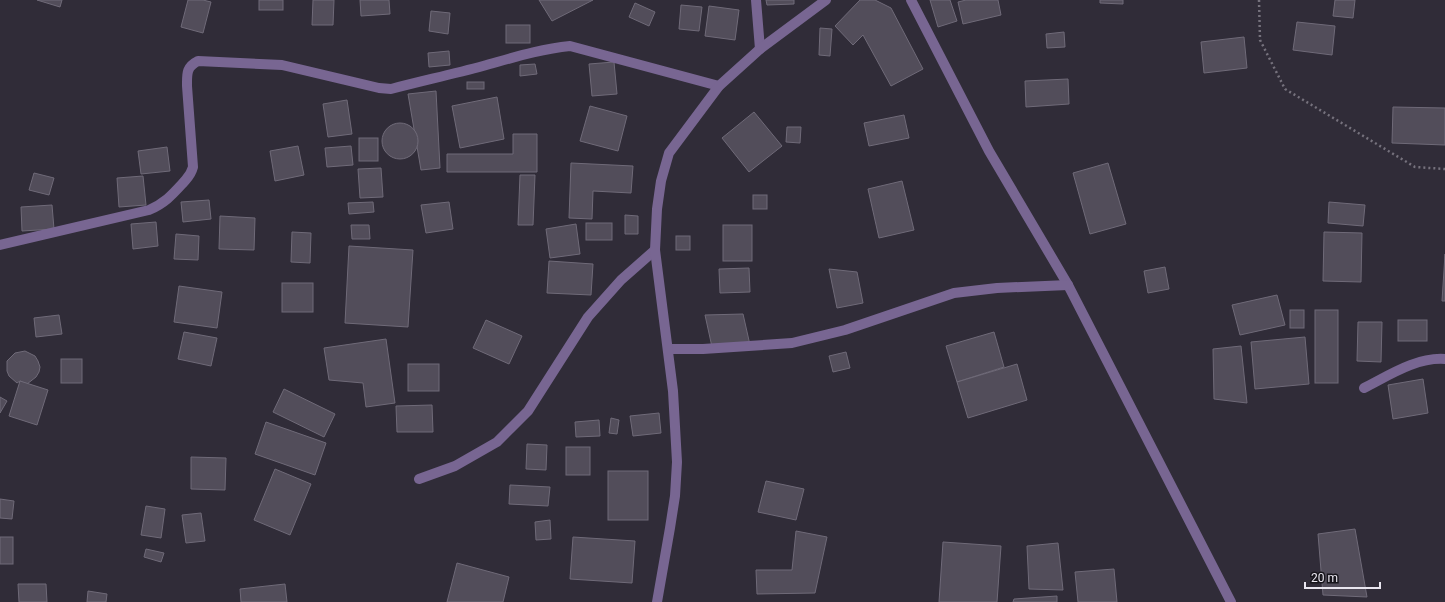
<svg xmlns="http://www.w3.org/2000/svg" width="1445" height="602" viewBox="0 0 1445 602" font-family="Roboto,sans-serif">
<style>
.building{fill:#524d5a;stroke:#6f6a78}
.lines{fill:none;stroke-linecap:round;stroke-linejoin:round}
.path{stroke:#76727d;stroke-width:2.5;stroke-dasharray:2 3;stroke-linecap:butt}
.street{stroke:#786692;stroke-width:10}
</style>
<rect width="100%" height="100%" fill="#302c38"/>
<g class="building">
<path d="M 37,0 L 62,0 L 60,7 Z"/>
<path d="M 188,0 L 203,0 L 211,2 L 203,33 L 181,27 Z"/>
<rect x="259" y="0" width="24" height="10"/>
<path d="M 313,0 L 334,0 L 333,25 L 312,25 Z"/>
<path d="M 360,0 L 389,0 L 390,14 L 361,16 Z"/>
<path d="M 539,0 L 593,0 L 552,21 Z"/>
<path d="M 766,0 L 794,0 L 794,4 L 767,5 Z"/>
<path d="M 860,0 L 875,0 L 891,8 L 923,69 L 891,86 L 863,35 L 853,45 L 835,26 Z"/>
<path d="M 930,0 L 950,0 L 957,21 L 938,27 Z"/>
<path d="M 966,0 L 998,0 L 1001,15 L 963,24 L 958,2 Z"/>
<path d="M 1100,0 L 1123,0 L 1123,4 L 1100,3 Z"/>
<path d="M 1335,0 L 1355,0 L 1353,18 L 1333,16 Z"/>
<path d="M 635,3 L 655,12 L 649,26 L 629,17 Z"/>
<path d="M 681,5 L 702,7 L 699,31 L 679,29 Z"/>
<path d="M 709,6 L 739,10 L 735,40 L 705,36 Z"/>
<path d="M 431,11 L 450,13 L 448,34 L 429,31 Z"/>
<path d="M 1297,22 L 1335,26 L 1332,55 L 1293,50 Z"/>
<rect x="506" y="25" width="24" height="18"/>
<path d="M 820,28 L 832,29 L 830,56 L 819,55 Z"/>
<path d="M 1064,32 L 1065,47 L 1047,48 L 1046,34 Z"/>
<path d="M 1244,37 L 1247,68 L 1204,73 L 1201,42 Z"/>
<path d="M 449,51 L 450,65 L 429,67 L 428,53 Z"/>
<path d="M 614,62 L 617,94 L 592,96 L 589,64 Z"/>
<path d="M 535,64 L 537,74 L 520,76 L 520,65 Z"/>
<path d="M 1068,79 L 1069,104 L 1026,107 L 1025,81 Z"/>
<rect x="467" y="82" width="17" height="7"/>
<path d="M 436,91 L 440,168 L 421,170 L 408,94 Z"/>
<path d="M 497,97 L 504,139 L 460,148 L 452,106 Z"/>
<path d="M 347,100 L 352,134 L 328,137 L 323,104 Z"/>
<path d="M 590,106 L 627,116 L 618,151 L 580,141 Z"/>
<path d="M 1393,107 L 1445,108 L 1445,145 L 1392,143 Z"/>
<path d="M 754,112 L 782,146 L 749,172 L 722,138 Z"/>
<path d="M 904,115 L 909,138 L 869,146 L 864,123 Z"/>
<circle cx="400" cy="141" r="18"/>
<path d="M 787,127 L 801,127 L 800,143 L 786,142 Z"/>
<path d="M 513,134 L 537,134 L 537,172 L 447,172 L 447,154 L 513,154 Z"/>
<rect x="359" y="138" width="19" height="23"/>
<path d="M 298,146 L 304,175 L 275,181 L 270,151 Z"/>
<path d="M 351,146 L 353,165 L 327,167 L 325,148 Z"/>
<path d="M 167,147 L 170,171 L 141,174 L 138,151 Z"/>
<path d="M 571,163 L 633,166 L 631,193 L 593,191 L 592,219 L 569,218 Z"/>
<path d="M 1108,163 L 1126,224 L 1090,234 L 1073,173 Z"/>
<path d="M 381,168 L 383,197 L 360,198 L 358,169 Z"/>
<path d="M 34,173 L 54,178 L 49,195 L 29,190 Z"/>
<path d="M 520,175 L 535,175 L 533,225 L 518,225 Z"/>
<path d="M 143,176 L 146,205 L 119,207 L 117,178 Z"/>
<path d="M 902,181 L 914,230 L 879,238 L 868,189 Z"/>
<rect x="753" y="195" width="14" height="14"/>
<path d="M 209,200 L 211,219 L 183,222 L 181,202 Z"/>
<path d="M 373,202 L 374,212 L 349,214 L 348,203 Z"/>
<path d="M 449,202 L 453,229 L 426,233 L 421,205 Z"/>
<path d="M 1329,202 L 1365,205 L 1363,226 L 1328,223 Z"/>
<path d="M 52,205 L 54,229 L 22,231 L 21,207 Z"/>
<path d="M 625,215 L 638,216 L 638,234 L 625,234 Z"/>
<path d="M 220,216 L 255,218 L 254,250 L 219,249 Z"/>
<path d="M 156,222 L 158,246 L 133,249 L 131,224 Z"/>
<rect x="586" y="223" width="26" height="17"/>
<path d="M 576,224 L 580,254 L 550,258 L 546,229 Z"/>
<path d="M 351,225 L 369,225 L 370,239 L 352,239 Z"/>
<rect x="723" y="225" width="29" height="36"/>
<path d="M 292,232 L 311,233 L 310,263 L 291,262 Z"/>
<path d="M 1324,232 L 1362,233 L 1361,282 L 1323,281 Z"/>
<path d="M 176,234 L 199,236 L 198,260 L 174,259 Z"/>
<rect x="676" y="236" width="14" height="14"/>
<path d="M 349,246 L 413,250 L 408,327 L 345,323 Z"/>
<path d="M 1445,254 L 1445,301 L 1442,301 Z"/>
<path d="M 549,261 L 593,264 L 591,295 L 547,293 Z"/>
<path d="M 1165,267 L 1169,289 L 1148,293 L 1144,271 Z"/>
<path d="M 749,268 L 750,292 L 720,293 L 719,269 Z"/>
<path d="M 829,269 L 857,272 L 863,303 L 837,308 Z"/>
<rect x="282" y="283" width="31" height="29"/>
<path d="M 179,286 L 222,292 L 217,328 L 174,322 Z"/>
<path d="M 1277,295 L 1285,325 L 1240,335 L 1232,305 Z"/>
<rect x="1290" y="310" width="14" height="18"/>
<rect x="1315" y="310" width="23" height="73"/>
<path d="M 743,314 L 750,345 L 712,347 L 705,315 Z"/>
<path d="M 59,315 L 62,334 L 36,337 L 34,318 Z"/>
<path d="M 486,320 L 522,336 L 509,364 L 473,348 Z"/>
<rect x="1398" y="320" width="29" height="21"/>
<path d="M 1358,322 L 1382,322 L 1381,362 L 1357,361 Z"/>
<path d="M 184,332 L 217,338 L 211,366 L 178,359 Z"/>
<path d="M 994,332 L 1004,367 L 957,382 L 946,346 Z"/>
<path d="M 1305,337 L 1309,384 L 1255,389 L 1251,342 Z"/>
<path d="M 386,339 L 395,403 L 366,407 L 363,383 L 329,380 L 324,348 Z"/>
<path d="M 1241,346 L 1247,403 L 1214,399 L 1213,349 Z"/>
<path d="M 25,351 L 35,356 L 38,361 L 40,367 L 39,372 L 36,377 L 27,384 L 20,381 L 17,383 L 9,376 L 7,371 L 7,361 L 15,353 Z"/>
<path d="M 846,352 L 850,368 L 833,372 L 829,356 Z"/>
<rect x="61" y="359" width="21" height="24"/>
<rect x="408" y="364" width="31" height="27"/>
<path d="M 1017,364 L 1027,400 L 968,418 L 957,382 Z"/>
<path d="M 1423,379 L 1428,413 L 1393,419 L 1388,385 Z"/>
<path d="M 20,381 L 48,390 L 37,425 L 9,416 Z"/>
<path d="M 284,389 L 335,414 L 324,437 L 273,412 Z"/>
<path d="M 0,397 L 7,401 L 0,413 Z"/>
<path d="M 432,405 L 433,432 L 397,432 L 396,406 Z"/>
<path d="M 659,413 L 661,433 L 633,436 L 630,416 Z"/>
<path d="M 611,418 L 619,420 L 617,434 L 609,433 Z"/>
<path d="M 599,420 L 600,436 L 576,437 L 575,422 Z"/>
<path d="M 266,422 L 326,443 L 315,475 L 255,454 Z"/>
<path d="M 527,444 L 547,445 L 546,470 L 526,469 Z"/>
<rect x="566" y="447" width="24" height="28"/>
<path d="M 191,457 L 226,458 L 225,490 L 191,489 Z"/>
<path d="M 275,469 L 311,484 L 290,535 L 254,520 Z"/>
<rect x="608" y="471" width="40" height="49"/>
<path d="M 766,481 L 804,489 L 796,520 L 758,512 Z"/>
<path d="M 510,485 L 550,487 L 548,506 L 509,504 Z"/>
<path d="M 0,499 L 14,501 L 12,519 L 0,518 Z"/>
<path d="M 146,506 L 165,509 L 161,538 L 141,535 Z"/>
<path d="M 201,513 L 205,541 L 186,543 L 182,515 Z"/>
<path d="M 550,520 L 551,539 L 536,540 L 535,522 Z"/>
<path d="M 1355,529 L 1367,597 L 1323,595 L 1318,534 Z"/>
<path d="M 796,531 L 827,537 L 815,593 L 757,594 L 756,570 L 792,570 Z"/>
<rect x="0" y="537" width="13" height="27"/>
<path d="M 573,537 L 635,541 L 632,583 L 570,579 Z"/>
<path d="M 943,542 L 1001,546 L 997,602 L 939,602 Z"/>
<path d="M 1058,543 L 1063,590 L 1029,589 L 1027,546 Z"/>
<path d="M 146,549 L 164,553 L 161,562 L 144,557 Z"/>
<path d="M 457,563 L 509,577 L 503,602 L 447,602 Z"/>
<path d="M 1114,569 L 1117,602 L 1078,602 L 1075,572 Z"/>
<path d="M 18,584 L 46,584 L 47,602 L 19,602 Z"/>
<path d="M 285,584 L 287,602 L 241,602 L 240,589 Z"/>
<path d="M 88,591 L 107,594 L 106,602 L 87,602 Z"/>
<path d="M 1057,596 L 1057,602 L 1013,602 L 1014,599 Z"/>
</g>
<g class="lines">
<path class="path" d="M 1259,0 L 1260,40 L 1285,89 L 1415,167 L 1445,169"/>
<g class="street">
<path d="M 756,0 L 760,49"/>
<path d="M 911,0 L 989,151 L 1068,285 L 1231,602"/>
<path d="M 0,245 L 149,210 C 165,203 172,195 183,183 C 188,177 191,175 193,167 L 187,86 C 187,74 186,67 198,61 L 282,65 L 379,88 L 391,89 C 422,81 453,74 483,66 C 512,58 540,49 570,46 L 719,86"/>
<path d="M 668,349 L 703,349 L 792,343 L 845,330 L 954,293 L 997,288 L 1068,285"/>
<path d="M 1364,388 C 1388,376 1416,357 1445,359"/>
<path d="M 419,479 L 455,466 L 497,442 L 528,411 L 588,317 L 621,280 L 655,250"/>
<path d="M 657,602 L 670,528 L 675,496 L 677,462 L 673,391 L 655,250 L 657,209 L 661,181 L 669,153 L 719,86 L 760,49 L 826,0"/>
</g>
</g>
<path d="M1305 582v6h75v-6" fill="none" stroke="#e9e6ef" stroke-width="2"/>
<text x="1311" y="582" font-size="12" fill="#e9e6ef" stroke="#17151b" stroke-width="3" paint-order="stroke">20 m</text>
</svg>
